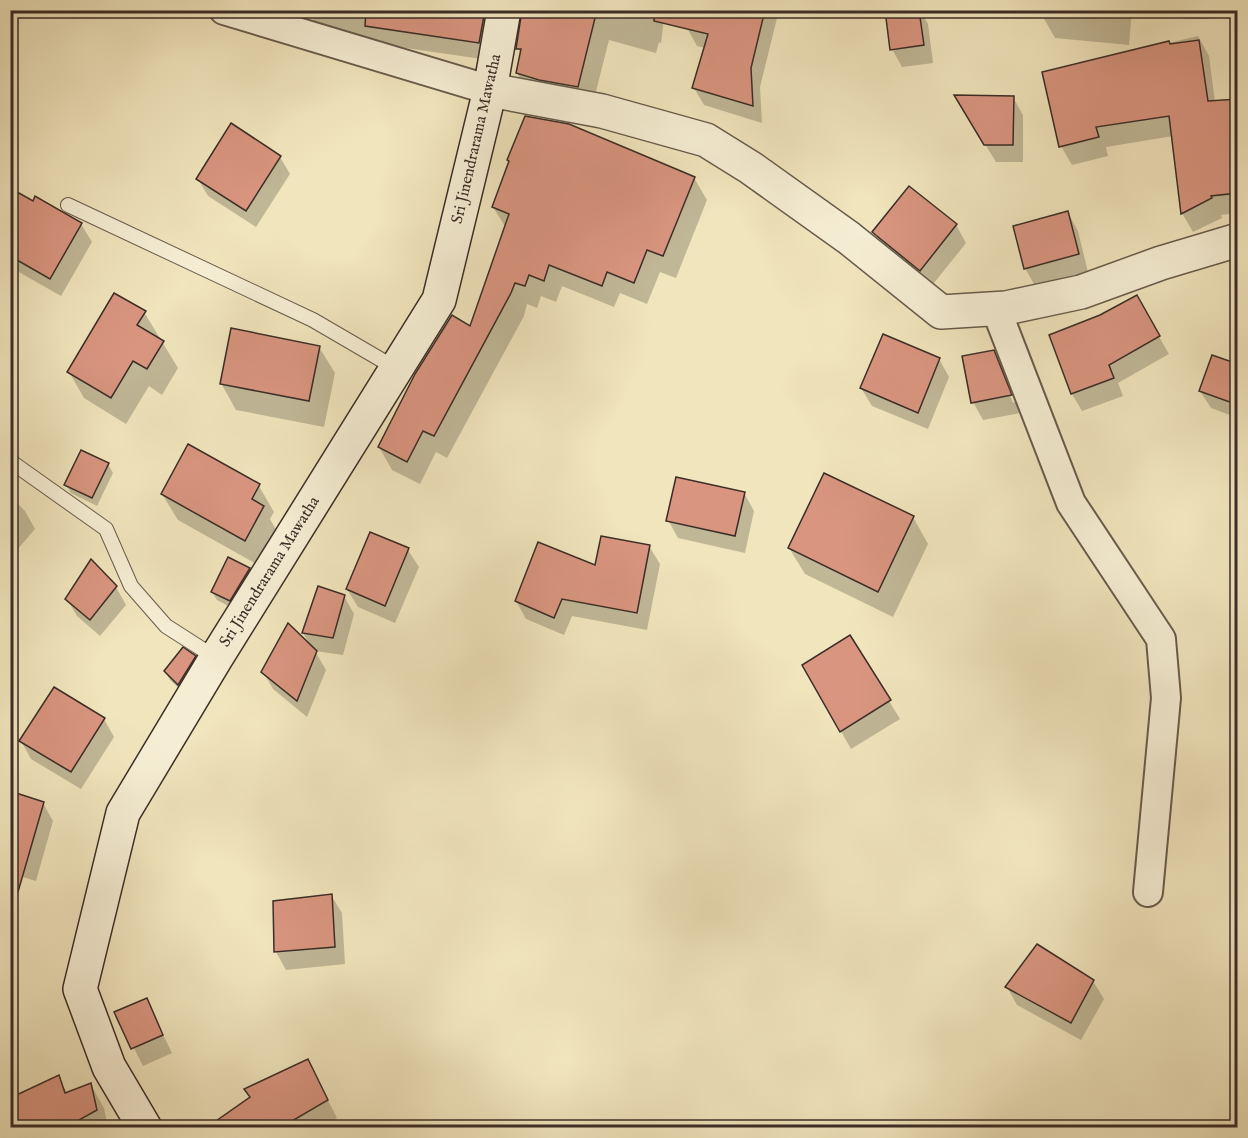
<svg xmlns="http://www.w3.org/2000/svg" width="1248" height="1138" viewBox="0 0 1248 1138" font-family="'IM FELL English',serif">
<style>
.shadow{fill:#0003;fill-rule:evenodd}
.building{fill:#d99580;stroke:#3a2d26;stroke-width:1.5}
.lines{fill:none;stroke-linecap:round;stroke-linejoin:round}
.service-casing{stroke:#685b4c;stroke-width:16}
.minor-casing{stroke:#685b4c;stroke-width:32}
.tertiary-casing{stroke:#685b4c;stroke-width:36}
.secondary-casing{stroke:#3a2d26;stroke-width:36}
.service{stroke:#f6eed4;stroke-width:14}
.minor{stroke:#f6eed4;stroke-width:28}
.tertiary{stroke:#f6eed4;stroke-width:33}
.secondary{stroke:#f6eed4;stroke-width:33}
.labels{text-anchor:middle;dominant-baseline:central;stroke-width:6;stroke-linejoin:round;paint-order:stroke}
.street-label{font-size:16px;fill:#3a2d26;stroke:#f6eed4}
</style>
<rect width="100%" height="100%" fill="#f1e5bd"/>
<filter id="stains"><feTurbulence type="fractalNoise" baseFrequency=".00333" numOctaves="4"/><feColorMatrix values="0 0 0 0 .2 0 0 0 0 .09 0 0 0 0 .02 0 0 0 .5 -.17"/></filter>
<radialGradient id="worn" r=".72"><stop offset=".6" stop-color="#630" stop-opacity="0"/><stop offset="1" stop-color="#630" stop-opacity=".3"/></radialGradient>
<g class="shadow">
<path d="M 313,10 L 482,10 L 492,27 L 489,60 L 322,36 L 312,18 Z"/>
<path d="M 559,10 L 665,10 L 661,43 L 659,42 L 656,53 L 609,40 L 591,111 L 531,97 L 517,73 L 522,55 L 518,48 Z"/>
<path d="M 691,10 L 779,10 L 760,87 L 762,123 L 704,105 L 694,88 L 706,48 L 697,46 L 687,28 Z"/>
<path d="M 888,10 L 920,10 L 928,24 L 933,63 L 902,67 L 892,49 Z"/>
<path d="M 1039,10 L 1132,10 L 1129,45 L 1055,38 Z"/>
<path d="M 1180,10 L 1209,10 L 1209,19 L 1185,19 Z"/>
<path d="M 1198,36 L 1209,56 L 1215,102 L 1238,101 L 1238,213 L 1221,215 L 1222,218 L 1193,232 L 1182,213 L 1173,136 L 1106,147 L 1108,156 L 1072,165 L 1061,146 L 1043,73 Z"/>
<path d="M 1013,97 L 1023,115 L 1023,162 L 996,162 L 966,113 Z"/>
<path d="M 280,157 L 290,174 L 256,227 L 208,196 L 198,179 Z"/>
<path d="M 508,160 L 694,178 L 707,200 L 676,278 L 660,272 L 647,304 L 620,293 L 614,307 L 562,286 L 556,302 L 541,296 L 537,308 L 527,304 L 524,316 L 447,458 L 436,452 L 420,484 L 392,470 L 379,447 L 471,328 L 506,228 L 493,207 L 510,163 Z"/>
<path d="M 10,190 L 33,203 L 81,224 L 92,242 L 61,296 L 10,267 Z"/>
<path d="M 1068,213 L 1078,231 L 1088,272 L 1035,286 L 1025,268 Z"/>
<path d="M 956,225 L 966,243 L 930,288 L 884,250 L 874,232 Z"/>
<path d="M 1136,297 L 1169,354 L 1118,383 L 1123,396 L 1082,411 L 1072,394 L 1051,336 L 1100,317 Z"/>
<path d="M 144,312 L 178,368 L 162,395 L 149,386 L 126,424 L 84,398 L 69,372 Z"/>
<path d="M 319,347 L 335,373 L 324,427 L 236,410 L 221,383 Z"/>
<path d="M 993,351 L 1003,369 L 1020,413 L 983,420 L 973,402 ZM 999,367 L 1003,367 L 1016,401 L 1013,403 Z"/>
<path d="M 939,359 L 949,377 L 928,429 L 872,406 L 861,388 Z"/>
<path d="M 1238,366 L 1238,418 L 1211,408 L 1200,391 Z"/>
<path d="M 188,446 L 259,486 L 274,512 L 270,519 L 278,533 L 260,566 L 178,520 L 162,494 Z"/>
<path d="M 108,464 L 113,473 L 97,506 L 71,493 L 66,485 Z"/>
<path d="M 744,493 L 754,511 L 745,553 L 678,538 L 668,520 Z"/>
<path d="M 10,496 L 25,511 L 35,529 L 10,558 Z"/>
<path d="M 913,517 L 928,544 L 893,617 L 805,574 L 789,548 Z"/>
<path d="M 370,534 L 408,550 L 419,567 L 395,623 L 358,607 L 347,589 Z"/>
<path d="M 649,546 L 660,564 L 647,630 L 572,616 L 564,635 L 526,619 L 516,601 Z"/>
<path d="M 249,569 L 254,578 L 234,609 L 217,600 L 212,592 Z"/>
<path d="M 116,587 L 126,605 L 100,636 L 77,616 L 67,599 Z"/>
<path d="M 344,596 L 354,614 L 343,655 L 315,651 L 326,670 L 307,717 L 273,689 L 263,672 L 311,647 L 303,633 Z"/>
<path d="M 850,637 L 900,719 L 851,749 L 804,666 Z"/>
<path d="M 194,657 L 199,665 L 183,692 L 170,680 L 165,671 Z"/>
<path d="M 55,689 L 104,719 L 114,737 L 81,789 L 31,759 L 21,741 Z"/>
<path d="M 43,803 L 53,821 L 36,881 L 10,873 Z"/>
<path d="M 331,895 L 342,913 L 345,964 L 286,970 L 276,952 L 275,902 Z"/>
<path d="M 1093,981 L 1104,999 L 1081,1040 L 1017,1005 L 1007,987 Z"/>
<path d="M 146,1000 L 172,1053 L 143,1066 L 116,1013 Z"/>
<path d="M 308,1061 L 337,1118 L 320,1128 L 208,1128 Z"/>
<path d="M 58,1077 L 68,1094 L 91,1085 L 104,1108 L 108,1128 L 10,1128 Z"/>
</g>
<g class="building">
<path d="M 366,10 L 485,10 L 479,43 L 365,26 Z"/>
<path d="M 522,10 L 597,10 L 578,87 L 539,80 L 516,73 L 521,49 L 516,49 Z"/>
<path d="M 655,10 L 765,10 L 751,68 L 753,106 L 692,88 L 708,34 L 654,21 Z"/>
<path d="M 885,10 L 919,10 L 924,45 L 890,50 Z"/>
<path d="M 1199,40 L 1208,101 L 1238,99 L 1238,193 L 1211,196 L 1212,198 L 1181,214 L 1169,116 L 1096,127 L 1099,137 L 1059,147 L 1042,72 L 1169,41 L 1170,44 Z"/>
<path d="M 954,95 L 1014,96 L 1013,145 L 984,145 Z"/>
<path d="M 525,116 L 569,124 L 695,177 L 663,256 L 647,250 L 634,283 L 607,272 L 602,286 L 549,265 L 544,281 L 529,275 L 525,286 L 515,283 L 511,293 L 434,436 L 423,431 L 407,462 L 378,447 L 415,374 L 452,315 L 470,326 L 509,214 L 492,207 L 509,161 L 507,160 Z"/>
<path d="M 231,123 L 281,156 L 246,211 L 196,179 Z"/>
<path d="M 909,186 L 957,224 L 920,271 L 872,232 Z"/>
<path d="M 10,188 L 33,201 L 35,196 L 82,223 L 50,279 L 10,256 Z"/>
<path d="M 1068,211 L 1079,254 L 1024,269 L 1013,226 Z"/>
<path d="M 114,293 L 146,311 L 137,325 L 164,341 L 147,369 L 133,361 L 111,398 L 67,372 Z"/>
<path d="M 1137,295 L 1160,336 L 1109,365 L 1114,378 L 1071,394 L 1049,335 L 1100,315 Z"/>
<path d="M 231,328 L 320,346 L 309,401 L 220,384 Z"/>
<path d="M 883,334 L 940,358 L 918,413 L 860,388 Z"/>
<path d="M 994,350 L 1012,395 L 971,403 L 962,356 Z"/>
<path d="M 1212,355 L 1238,364 L 1238,405 L 1199,391 Z"/>
<path d="M 188,444 L 260,484 L 252,499 L 264,506 L 245,541 L 161,494 Z"/>
<path d="M 81,450 L 109,463 L 92,498 L 64,485 Z"/>
<path d="M 824,473 L 914,516 L 878,592 L 788,548 Z"/>
<path d="M 676,477 L 745,492 L 735,536 L 666,521 Z"/>
<path d="M 370,532 L 409,548 L 385,606 L 346,589 Z"/>
<path d="M 601,536 L 650,545 L 637,613 L 562,599 L 554,618 L 515,601 L 538,542 L 595,565 Z"/>
<path d="M 228,557 L 250,568 L 230,601 L 211,592 Z"/>
<path d="M 91,559 L 117,586 L 90,620 L 65,599 Z"/>
<path d="M 318,586 L 345,595 L 333,638 L 302,633 Z"/>
<path d="M 288,623 L 317,651 L 297,701 L 261,672 Z"/>
<path d="M 850,635 L 891,700 L 840,732 L 802,665 Z"/>
<path d="M 183,647 L 196,656 L 178,685 L 164,671 Z"/>
<path d="M 54,687 L 105,718 L 71,772 L 19,741 Z"/>
<path d="M 10,791 L 44,802 L 18,892 L 10,891 Z"/>
<path d="M 332,894 L 335,947 L 274,952 L 273,901 Z"/>
<path d="M 1037,944 L 1094,980 L 1071,1023 L 1005,987 Z"/>
<path d="M 147,998 L 163,1035 L 131,1049 L 114,1012 Z"/>
<path d="M 308,1059 L 328,1100 L 280,1128 L 206,1128 L 250,1097 L 244,1089 Z"/>
<path d="M 59,1075 L 65,1093 L 91,1083 L 97,1110 L 77,1121 L 79,1128 L 10,1128 L 10,1098 Z"/>
</g>
<g class="lines">
<g class="service-casing">
<g id="service">
<path d="M 68,205 L 313,320 L 397,369"/>
<path d="M 10,461 L 106,529 L 131,586 L 166,626 L 216,658"/>
</g>
</g>
<g class="minor-casing">
<g id="minor">
<path d="M 224,10 L 490,90"/>
<path d="M 996,309 L 1071,503 L 1161,639 L 1166,698 L 1148,892"/>
</g>
</g>
<g class="tertiary-casing">
<path id="tertiary" d="M 490,90 L 602,111 L 706,140 L 751,168 L 849,238 L 941,312 L 1006,308 L 1081,292 L 1161,263 L 1238,240"/>
</g>
<g class="secondary-casing">
<path id="secondary" d="M 145,1128 L 109,1067 L 80,989 L 123,813 L 216,658 L 439,300 L 490,90 L 504,10"/>
</g>
<use href="#service" class="service"/>
<use href="#minor" class="minor"/>
<use href="#tertiary" class="tertiary"/>
<use href="#secondary" class="secondary"/>
</g>
<g class="labels">
<g class="street-label">
<text transform="translate(477 139) rotate(-77)">Sri Jinendrarama Mawatha</text>
<text transform="translate(270 572) rotate(-58)">Sri Jinendrarama Mawatha</text>
</g>
</g>
<rect width="1248" height="1138" fill="none" stroke="#f1e5bd" stroke-width="36"/>
<rect x="12" y="12" width="1224" height="1114" fill="none" stroke="#3a2d26" stroke-width="3"/>
<rect x="18" y="18" width="1212" height="1102" fill="none" stroke="#3a2d26" stroke-width="1.5"/>
<rect width="100%" height="100%" filter="url(#stains)"/>
<rect width="100%" height="100%" fill="url(#worn)"/>
</svg>
